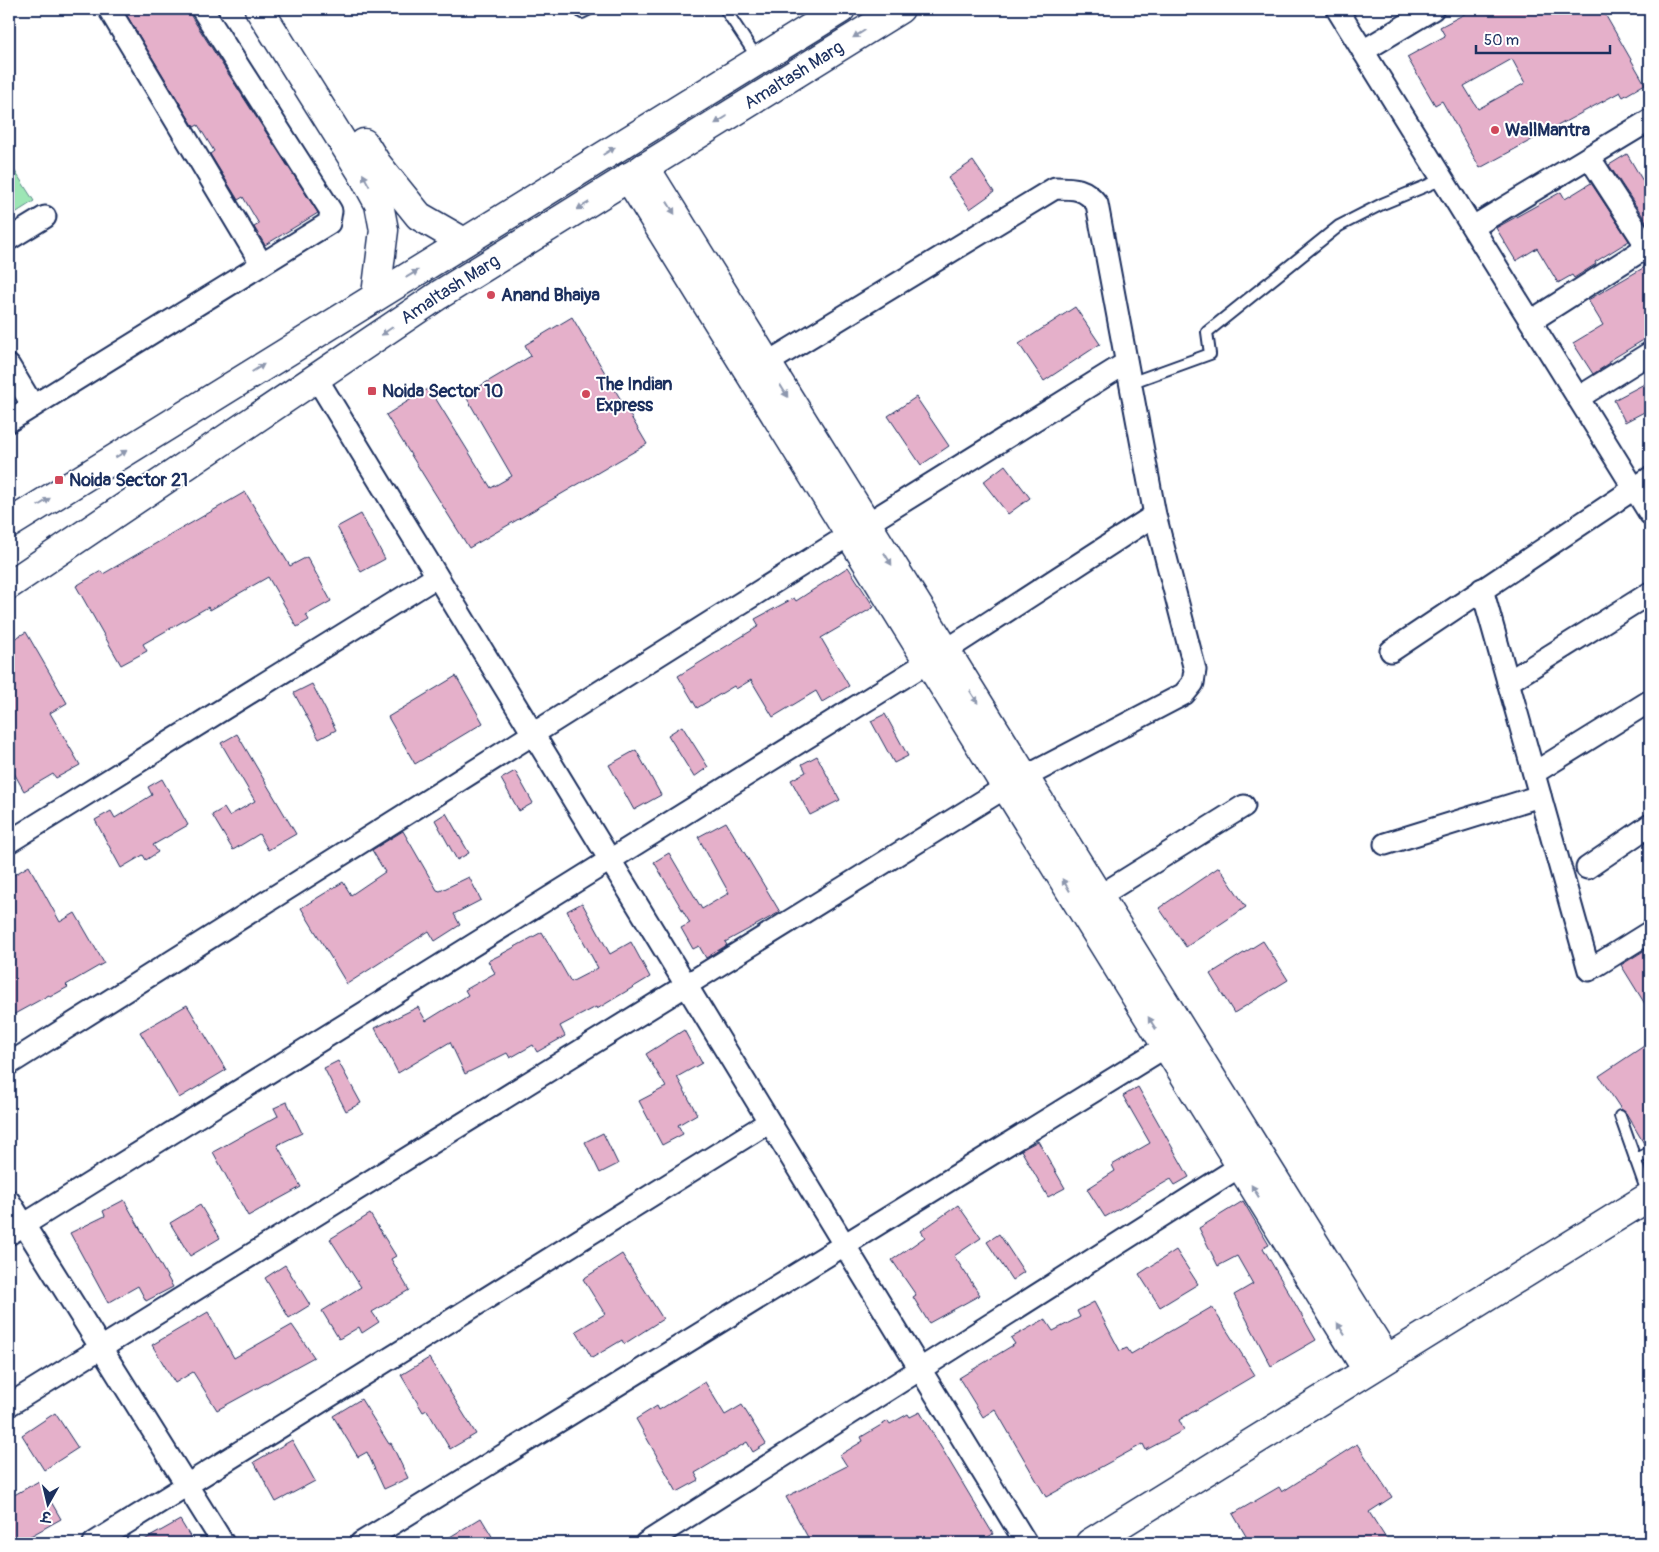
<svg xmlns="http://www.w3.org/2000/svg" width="1659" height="1552" viewBox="0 0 1659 1552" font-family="Pangolin,'Playpen Sans Deva',sans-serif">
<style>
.green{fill:#9de6b5;stroke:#5c8a8a}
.building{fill:#e5b0ca;stroke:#1b2f5e;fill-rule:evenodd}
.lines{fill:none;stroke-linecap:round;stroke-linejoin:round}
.lane-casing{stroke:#1b2f5e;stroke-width:14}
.street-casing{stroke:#1b2f5e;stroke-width:25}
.secondary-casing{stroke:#1b2f5e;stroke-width:31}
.lane{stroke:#fff;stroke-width:10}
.street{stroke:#fff;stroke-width:21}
.secondary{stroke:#fff;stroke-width:28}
.oneway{fill:#8d97ae}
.poi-dot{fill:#d1495b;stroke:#fff;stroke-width:2}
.labels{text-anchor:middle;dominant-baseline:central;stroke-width:4;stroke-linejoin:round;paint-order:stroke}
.street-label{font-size:18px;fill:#1b2f5e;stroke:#fff}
.poi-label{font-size:18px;font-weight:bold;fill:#1b2f5e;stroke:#fff;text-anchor:start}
</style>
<rect width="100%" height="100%" fill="#fff"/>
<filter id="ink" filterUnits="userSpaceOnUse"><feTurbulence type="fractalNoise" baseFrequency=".02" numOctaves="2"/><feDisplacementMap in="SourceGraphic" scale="10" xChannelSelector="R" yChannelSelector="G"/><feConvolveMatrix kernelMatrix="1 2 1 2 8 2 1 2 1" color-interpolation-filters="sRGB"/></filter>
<g filter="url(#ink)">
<path class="green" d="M 9,162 L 34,201 L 9,217 Z"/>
<g class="building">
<path d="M 123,9 L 190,9 L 191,16 L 318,213 L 265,245 L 254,227 L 259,224 L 243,197 L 238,200 L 210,154 L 214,151 L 198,125 L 194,127 Z"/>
<path d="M 1474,9 L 1602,9 L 1645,84 L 1623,97 L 1620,92 L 1480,168 L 1442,101 L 1435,105 L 1407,57 L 1445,36 L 1440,27 ZM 1512,59 L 1525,83 L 1478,109 L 1464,86 Z"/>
<path d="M 1627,154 L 1650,193 L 1650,223 L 1648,224 L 1609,165 Z"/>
<path d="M 973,161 L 994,192 L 970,209 L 948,178 Z"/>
<path d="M 1591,183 L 1629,241 L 1595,262 L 1596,264 L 1574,278 L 1572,275 L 1558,283 L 1537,248 L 1516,261 L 1496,228 L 1561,192 L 1565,199 Z"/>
<path d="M 1650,264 L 1650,336 L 1609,361 L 1610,363 L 1593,374 L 1573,343 L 1603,325 L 1588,300 Z"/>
<path d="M 1075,307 L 1100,344 L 1044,381 L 1019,344 Z"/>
<path d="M 572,317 L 647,444 L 469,548 L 386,415 L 429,388 L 491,488 L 512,476 L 465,395 L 531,356 L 525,345 Z"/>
<path d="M 1650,381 L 1650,409 L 1625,422 L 1614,400 Z"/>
<path d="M 916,397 L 949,446 L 921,465 L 888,416 Z"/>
<path d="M 1005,465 L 1030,498 L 1008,514 L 983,482 Z"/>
<path d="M 245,492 L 290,566 L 307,557 L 331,601 L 306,615 L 309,620 L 297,627 L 268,577 L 210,610 L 208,607 L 143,644 L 147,651 L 121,665 L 76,586 L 101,571 L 103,574 Z"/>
<path d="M 361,514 L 385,559 L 361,572 L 337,527 Z"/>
<path d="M 848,567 L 874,607 L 821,638 L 849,686 L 822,702 L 816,691 L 773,717 L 751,680 L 736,689 L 734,686 L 697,708 L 678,676 L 759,626 L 755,619 L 794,598 L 796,601 Z"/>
<path d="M 26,632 L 67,703 L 50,713 L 80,765 L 56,778 L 53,774 L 24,791 L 9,764 L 9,642 Z"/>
<path d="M 456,676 L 483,723 L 415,764 L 388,717 Z"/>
<path d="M 312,684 L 336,730 L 319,739 L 294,693 Z"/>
<path d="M 885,714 L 908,756 L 894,763 L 871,721 Z"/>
<path d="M 682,726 L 708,767 L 694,777 L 668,735 Z"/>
<path d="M 237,734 L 296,834 L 268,850 L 259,834 L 233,850 L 212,815 L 224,808 L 229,816 L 255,801 L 221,743 Z"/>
<path d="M 636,750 L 661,795 L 634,810 L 609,765 Z"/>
<path d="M 817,756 L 840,800 L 810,815 L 791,780 L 806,772 L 802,764 Z"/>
<path d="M 515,771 L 533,803 L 519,811 L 501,779 Z"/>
<path d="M 162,779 L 188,825 L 153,845 L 158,852 L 146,860 L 143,855 L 121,868 L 95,820 L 111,811 L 115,818 L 152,795 L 148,787 Z"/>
<path d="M 446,813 L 469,853 L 457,860 L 435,820 Z"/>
<path d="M 726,822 L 780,912 L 725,942 L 727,945 L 706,958 L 699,946 L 693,949 L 681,928 L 690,923 L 654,862 L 669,853 L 702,909 L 729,893 L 698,837 Z"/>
<path d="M 403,831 L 437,890 L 440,891 L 469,877 L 481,900 L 454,914 L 460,925 L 435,941 L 429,931 L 347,984 L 301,908 L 343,882 L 351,895 L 385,872 L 372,850 Z"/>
<path d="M 29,866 L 60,922 L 75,913 L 104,963 L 66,985 L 68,987 L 50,997 L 49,995 L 9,1017 L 9,878 Z"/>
<path d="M 1219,867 L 1246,907 L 1186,947 L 1159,908 Z"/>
<path d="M 582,903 L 610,954 L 631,942 L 650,977 L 597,1009 L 596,1007 L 560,1026 L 565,1036 L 537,1052 L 533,1045 L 510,1058 L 507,1053 L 465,1074 L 450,1042 L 398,1073 L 375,1028 L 418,1007 L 426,1021 L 468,995 L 465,990 L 495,973 L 488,961 L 500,955 L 542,932 L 571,982 L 598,968 L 567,911 Z"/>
<path d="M 1263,941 L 1288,980 L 1234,1013 L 1210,974 Z"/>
<path d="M 1650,947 L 1650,1012 L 1621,965 Z"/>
<path d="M 187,1005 L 226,1070 L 179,1098 L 140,1032 Z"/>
<path d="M 684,1030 L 702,1063 L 677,1077 L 697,1114 L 678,1125 L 683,1134 L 662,1145 L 639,1101 L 666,1087 L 646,1054 Z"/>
<path d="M 1650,1042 L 1650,1145 L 1646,1147 L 1626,1113 L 1621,1109 L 1599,1076 Z"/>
<path d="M 338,1061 L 361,1103 L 346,1111 L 324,1068 Z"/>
<path d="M 1138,1087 L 1189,1177 L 1175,1185 L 1171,1179 L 1105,1217 L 1087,1189 L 1115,1171 L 1112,1165 L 1150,1143 L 1123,1096 Z"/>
<path d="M 287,1102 L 302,1133 L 277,1145 L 301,1187 L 248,1216 L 213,1152 L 278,1116 L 274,1108 Z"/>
<path d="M 603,1133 L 618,1164 L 600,1173 L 585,1142 Z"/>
<path d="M 1038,1141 L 1065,1188 L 1048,1197 L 1021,1150 Z"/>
<path d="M 124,1200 L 173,1287 L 146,1301 L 138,1286 L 108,1303 L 70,1233 L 105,1216 L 103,1211 Z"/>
<path d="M 1243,1201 L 1269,1245 L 1263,1248 L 1316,1340 L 1271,1366 L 1234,1295 L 1253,1284 L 1237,1256 L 1218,1266 L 1199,1228 Z"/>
<path d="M 200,1205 L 220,1238 L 190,1256 L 170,1223 Z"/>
<path d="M 958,1205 L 981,1238 L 954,1256 L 980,1295 L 929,1323 L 913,1297 L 916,1295 L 892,1260 L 925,1237 L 921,1231 Z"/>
<path d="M 370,1214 L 396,1256 L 391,1259 L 409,1290 L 372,1312 L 379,1322 L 362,1333 L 359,1327 L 339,1339 L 322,1311 L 361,1287 L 330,1239 Z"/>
<path d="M 999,1234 L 1024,1272 L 1012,1280 L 987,1242 Z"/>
<path d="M 1176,1250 L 1198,1284 L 1160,1307 L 1139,1274 Z"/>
<path d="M 622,1254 L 663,1319 L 624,1344 L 622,1340 L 592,1358 L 576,1331 L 605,1314 L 583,1279 Z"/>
<path d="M 285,1265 L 310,1305 L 289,1318 L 265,1278 Z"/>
<path d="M 1094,1302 L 1120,1351 L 1127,1348 L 1131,1354 L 1212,1307 L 1255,1375 L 1179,1420 L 1184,1430 L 1146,1450 L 1143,1444 L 1046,1497 L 995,1409 L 983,1417 L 959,1378 L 1015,1344 L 1011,1338 L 1045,1319 L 1053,1331 L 1080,1317 L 1077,1311 Z"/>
<path d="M 208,1312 L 234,1358 L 292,1325 L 314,1357 L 217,1410 L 193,1372 L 175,1383 L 152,1345 Z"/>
<path d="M 429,1358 L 476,1434 L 450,1449 L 427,1410 L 423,1412 L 401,1375 Z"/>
<path d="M 705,1382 L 725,1415 L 742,1405 L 766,1444 L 753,1452 L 747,1442 L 695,1473 L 699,1480 L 677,1492 L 636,1419 L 657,1406 L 659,1410 Z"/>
<path d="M 361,1399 L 389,1444 L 391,1443 L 408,1478 L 384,1489 L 367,1452 L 358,1457 L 333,1416 Z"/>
<path d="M 920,1412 L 993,1534 L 978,1543 L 811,1543 L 786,1497 L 847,1466 L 840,1455 L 863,1441 L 861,1437 L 888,1421 L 890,1424 L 908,1414 L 910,1417 Z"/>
<path d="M 55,1413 L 78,1448 L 44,1470 L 22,1435 Z"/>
<path d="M 292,1440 L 315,1481 L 276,1502 L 254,1462 Z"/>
<path d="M 1357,1444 L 1392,1497 L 1369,1512 L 1389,1543 L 1250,1543 L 1233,1514 L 1279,1487 L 1282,1492 Z"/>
<path d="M 39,1481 L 61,1519 L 18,1543 L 9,1543 L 9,1498 Z"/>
<path d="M 481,1518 L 496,1543 L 440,1543 Z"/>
<path d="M 180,1520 L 194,1543 L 139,1543 Z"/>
</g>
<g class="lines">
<g class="lane-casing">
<g id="lane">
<path d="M 725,9 L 758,59"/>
<path d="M 582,13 L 590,9"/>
<path d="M 1130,383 L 1210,354 L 1207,332 L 1339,226 L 1382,204 L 1443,179"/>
<path d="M 1620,1116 L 1648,1195"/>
<path d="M 1635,1160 L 1650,1152"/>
</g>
</g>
<g class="street-casing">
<g id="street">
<path d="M 109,9 L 261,263"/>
<path d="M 1337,9 L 1650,514"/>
<path d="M 1363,51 L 1433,9"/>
<path d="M 1589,157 L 1650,251"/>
<path d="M 1473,227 L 1650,120"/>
<path d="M 9,239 L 45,217"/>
<path d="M 1531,321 L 1650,245"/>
<path d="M 9,366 L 33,406"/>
<path d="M 317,379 L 1026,1543"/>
<path d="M 1578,398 L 1650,353"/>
<path d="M 9,421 L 329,223 L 331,211 L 202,9"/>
<path d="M 1482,589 L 1589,970 L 1650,932"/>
<path d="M 1391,651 L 1650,478"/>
<path d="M 1508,682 L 1650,593"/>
<path d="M 1534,773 L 1650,701"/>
<path d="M 9,842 L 436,577"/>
<path d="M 1385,844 L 1540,796"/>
<path d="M 1587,868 L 1650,825"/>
<path d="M 1085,905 L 1244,806"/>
<path d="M 9,1064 L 849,535 L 1126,363"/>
<path d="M 9,1201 L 223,1543"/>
<path d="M 9,1234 L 928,662 L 1155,515"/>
<path d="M 9,1405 L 1006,787 L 1184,694 L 1193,683 L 1195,670 L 1155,515 L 1097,204 C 1085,188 1075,188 1055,188 L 754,371"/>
<path d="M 94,1543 L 769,1122"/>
<path d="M 361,1543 L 1178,1039"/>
<path d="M 646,1543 L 1253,1158"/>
</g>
</g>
<g class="secondary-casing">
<g id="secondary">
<path d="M 259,9 L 362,173 L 379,204 L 384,230 L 376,295"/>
<path d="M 364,143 L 377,164 L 419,216 L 464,242"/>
<path d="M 645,167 L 1386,1358"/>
<path d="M 628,177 L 1367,1370"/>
<path d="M 9,524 L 841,9"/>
<path id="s1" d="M 9,585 L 439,295 L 900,9"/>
<path d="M 1090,1543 L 1650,1196"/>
</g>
</g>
<use href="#lane" class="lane"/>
<use href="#street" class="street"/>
<use href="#secondary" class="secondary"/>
</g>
<defs><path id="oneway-solid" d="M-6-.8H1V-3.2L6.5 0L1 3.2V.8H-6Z" transform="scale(1.25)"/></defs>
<g class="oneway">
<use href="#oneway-solid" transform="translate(859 34) rotate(148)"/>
<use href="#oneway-solid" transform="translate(721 120) rotate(148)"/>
<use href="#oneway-solid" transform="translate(609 151) rotate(-32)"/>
<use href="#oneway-solid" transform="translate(366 180) rotate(-118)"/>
<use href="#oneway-solid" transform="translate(583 206) rotate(148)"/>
<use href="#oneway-solid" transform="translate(671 208) rotate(58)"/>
<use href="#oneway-solid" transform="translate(412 274) rotate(-31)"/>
<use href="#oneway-solid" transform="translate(387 331) rotate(145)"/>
<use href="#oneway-solid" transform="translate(258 368) rotate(-32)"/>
<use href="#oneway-solid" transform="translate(784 391) rotate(58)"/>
<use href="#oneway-solid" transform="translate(121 454) rotate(-32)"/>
<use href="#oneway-solid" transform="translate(44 502) rotate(-32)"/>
<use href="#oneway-solid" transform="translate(888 559) rotate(58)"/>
<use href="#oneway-solid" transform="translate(974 697) rotate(58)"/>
<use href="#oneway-solid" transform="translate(1066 885) rotate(-122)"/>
<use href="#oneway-solid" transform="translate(1152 1023) rotate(-122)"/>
<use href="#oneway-solid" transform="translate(1255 1191) rotate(-122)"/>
<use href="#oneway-solid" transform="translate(1341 1329) rotate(-122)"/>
</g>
</g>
<g class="poi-dot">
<circle cx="1495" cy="130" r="5"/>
<circle cx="491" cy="295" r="5"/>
<rect x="367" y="386" width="10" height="10" rx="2.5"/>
<circle cx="586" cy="394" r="5"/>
<rect x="54" y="475" width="10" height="10" rx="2.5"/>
</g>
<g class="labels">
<g class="street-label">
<text stroke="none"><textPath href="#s1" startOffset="936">Amaltash Marg</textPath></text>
<text stroke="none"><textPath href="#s1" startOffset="531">Amaltash Marg</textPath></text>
</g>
<g class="poi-label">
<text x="1505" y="130">WallMantra</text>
<text x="501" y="295">Anand Bhaiya</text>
<text x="596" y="384">The Indian<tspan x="596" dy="21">Express</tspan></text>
<text x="382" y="391">Noida Sector 10</text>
<text x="69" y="480">Noida Sector 21</text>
</g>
</g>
<rect width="1659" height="1552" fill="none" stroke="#fff" stroke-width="30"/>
<rect x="15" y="15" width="1629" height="1522" fill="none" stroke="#1b2f5e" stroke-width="2" filter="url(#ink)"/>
<g transform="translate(48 1504) rotate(188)" stroke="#ffffff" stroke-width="4" paint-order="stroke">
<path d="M0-4L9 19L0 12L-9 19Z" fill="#1b2f5e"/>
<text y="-8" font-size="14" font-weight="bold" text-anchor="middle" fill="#1b2f5e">उ</text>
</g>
<path d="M1476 45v8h134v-8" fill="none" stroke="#1b2f5e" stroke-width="2.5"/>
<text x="1484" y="45" font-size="15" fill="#1b2f5e" stroke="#ffffff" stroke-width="4" paint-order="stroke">50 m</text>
</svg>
